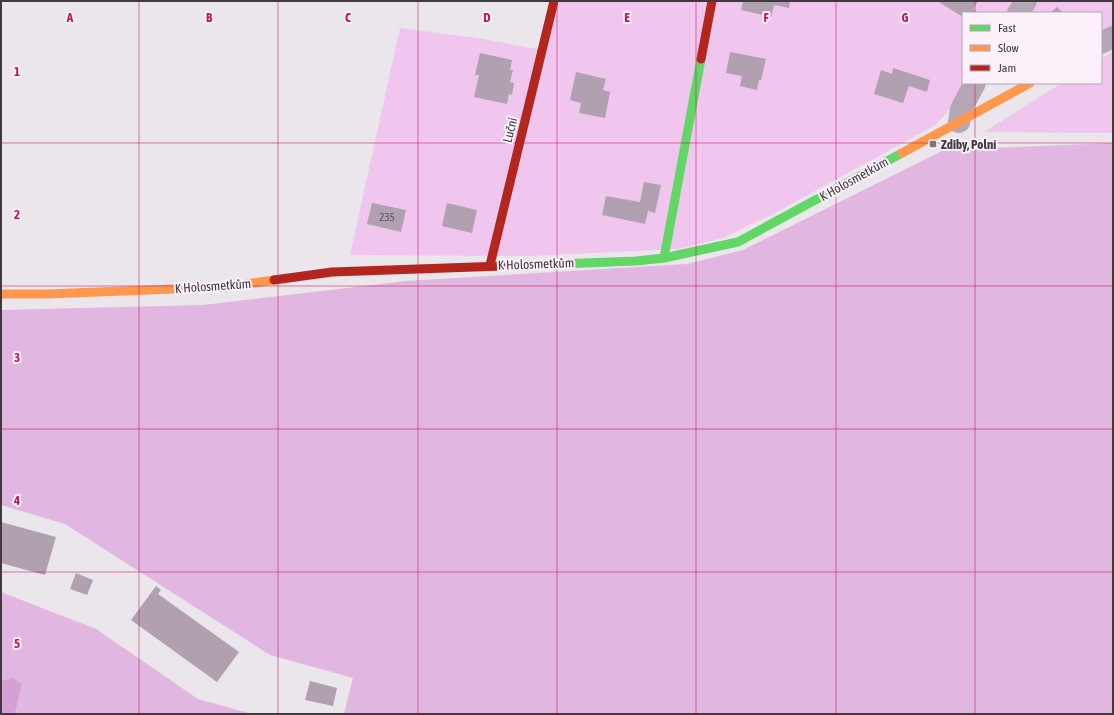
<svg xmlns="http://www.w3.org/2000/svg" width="1114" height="715" viewBox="0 0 1114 715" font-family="'Asap Condensed',sans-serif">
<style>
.green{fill:#f0c6ef}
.forest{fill:#e1b6e0}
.water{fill:#d5a1d5}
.building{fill:#b0a0b0}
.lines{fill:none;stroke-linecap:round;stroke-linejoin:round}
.street{stroke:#b4a6b4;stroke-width:22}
.fast{stroke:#63d668;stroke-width:9}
.slow{stroke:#ff974d;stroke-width:9}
.jam{stroke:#b3261e;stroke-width:9}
.grid{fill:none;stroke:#c2185b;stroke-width:1;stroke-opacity:0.55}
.poi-dot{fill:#7b767b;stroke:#fcf0fb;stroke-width:1.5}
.labels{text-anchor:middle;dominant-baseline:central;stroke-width:4;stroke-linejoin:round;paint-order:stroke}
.number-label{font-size:11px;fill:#5a545a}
.street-label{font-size:13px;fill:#3e3a3e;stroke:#fcf0fb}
.poi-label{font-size:13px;font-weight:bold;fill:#3e3a3e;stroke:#fcf0fb;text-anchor:start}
.grid-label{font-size:13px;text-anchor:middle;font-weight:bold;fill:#c2185b;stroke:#fcf0fb;stroke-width:4;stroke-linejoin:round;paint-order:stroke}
</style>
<rect width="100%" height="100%" fill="#ebe6eb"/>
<g class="green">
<path d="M 552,1 L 1016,1 L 1009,13 L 963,13 L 963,83 L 965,83 L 946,114 L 934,126 L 775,213 L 723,238 L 679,249 L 532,256 L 350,255 L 400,28 L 478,38 L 542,50 Z"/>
<path d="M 1038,1 L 1113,1 L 1113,25 L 1101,32 L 1101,13 L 1031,13 Z"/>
<path d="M 1113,51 L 1113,133 L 984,132 L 1062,83 L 1101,83 L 1101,59 Z"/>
</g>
<g class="forest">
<path d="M 1113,143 L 1113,714 L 344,714 L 353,678 L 270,655 L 65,524 L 1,505 L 1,310 L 203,305 L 406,281 L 687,264 L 743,250 L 944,150 Z"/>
<path d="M 1,592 L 96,629 L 198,699 L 252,714 L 15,714 L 22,684 L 7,679 L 1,681 Z"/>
</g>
<path class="water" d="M 13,678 L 22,684 L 15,714 L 1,714 L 1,681 L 7,679 Z"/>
<g class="building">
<path d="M 743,1 L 790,1 L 789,8 L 774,5 L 771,17 L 741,10 Z"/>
<path d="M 937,1 L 978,1 L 973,9 L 979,13 L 963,13 L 963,17 Z"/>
<path d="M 1057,7 L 1063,13 L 1050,13 Z"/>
<path d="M 730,52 L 766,59 L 761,80 L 759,80 L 757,90 L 740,86 L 742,76 L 726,73 Z"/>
<path d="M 480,53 L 512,60 L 510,70 L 513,70 L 510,82 L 514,83 L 512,95 L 509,94 L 507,104 L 474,97 L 479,75 L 475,75 Z"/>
<path d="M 893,68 L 930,80 L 927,92 L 909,86 L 903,103 L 874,94 L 881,70 L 892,74 Z"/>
<path d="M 576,72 L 606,79 L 603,90 L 610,92 L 605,118 L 579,113 L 581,103 L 570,100 Z"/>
<path d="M 644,182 L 661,185 L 655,213 L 648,211 L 645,224 L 602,215 L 606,196 L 640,202 Z"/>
<path d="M 372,203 L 406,210 L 401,232 L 367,224 Z"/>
<path d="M 447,203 L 477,210 L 472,233 L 442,226 Z"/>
<path d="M 1,522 L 56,537 L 45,575 L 1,563 Z"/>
<path d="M 76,573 L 93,580 L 87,595 L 70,589 Z"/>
<path d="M 156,586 L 161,590 L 158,594 L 239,652 L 217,682 L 131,620 Z"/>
<path d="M 310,681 L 337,688 L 333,706 L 305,700 Z"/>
</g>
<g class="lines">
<g class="street">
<path d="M 1018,13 L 1026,1"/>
<path d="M 1101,43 L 1113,37"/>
<path d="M 959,122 L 961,109 L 975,83"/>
</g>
<g class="fast">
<path d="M 664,258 L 701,59"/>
<path d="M 533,265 L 636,261 L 664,258 L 738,242 L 902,153"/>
</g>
<g class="slow">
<path d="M 902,153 L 1030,83"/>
<path d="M 1,294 L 47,294 L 225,287 L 274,280"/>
</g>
<g class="jam">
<path d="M 701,59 L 712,1"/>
<path d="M 490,265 L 554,1"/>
<path d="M 274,280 L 332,272 L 533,265"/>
</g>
</g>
<path class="grid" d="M 139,1 L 139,714M 278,1 L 278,714M 418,1 L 418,714M 557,1 L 557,714M 696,1 L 696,714M 836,1 L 836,714M 975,1 L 975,13M 975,83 L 975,714M 1,143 L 1113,143M 1,286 L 1113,286M 1,429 L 1113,429M 1,572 L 1113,572"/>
<rect class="poi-dot" x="929" y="140" width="8" height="8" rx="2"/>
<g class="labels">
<g class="number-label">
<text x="387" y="217">235</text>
</g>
<g class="street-label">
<text transform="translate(510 130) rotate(-76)">Luční</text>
<text transform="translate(854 179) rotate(-29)">K Holosmetkům</text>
<text transform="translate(536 264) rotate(-2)">K Holosmetkům</text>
<text transform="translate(213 286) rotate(-4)">K Holosmetkům</text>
</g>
<g class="poi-label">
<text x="941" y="144">Zdiby, Polní</text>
</g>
</g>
<g class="grid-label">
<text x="70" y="22">A</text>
<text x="209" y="22">B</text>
<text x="348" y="22">C</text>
<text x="487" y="22">D</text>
<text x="627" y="22">E</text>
<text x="766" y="22">F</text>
<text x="905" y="22">G</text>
<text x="17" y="76">1</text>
<text x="17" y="219">2</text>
<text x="17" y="362">3</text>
<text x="17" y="505">4</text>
<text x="17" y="648">5</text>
</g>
<rect width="1114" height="715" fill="none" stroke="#3e3a3e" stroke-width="4"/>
<rect x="962" y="12" width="140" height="72" fill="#fcf0fb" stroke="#b0a7af"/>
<rect x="970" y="25" width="20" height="6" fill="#63d668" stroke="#b0a7af"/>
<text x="998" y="32" font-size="12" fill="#3e3a3e">Fast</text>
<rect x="970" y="45" width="20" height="6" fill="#ff974d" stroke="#b0a7af"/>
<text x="998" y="52" font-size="12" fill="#3e3a3e">Slow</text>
<rect x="970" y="65" width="20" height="6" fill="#b3261e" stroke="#b0a7af"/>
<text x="998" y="72" font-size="12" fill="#3e3a3e">Jam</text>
</svg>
